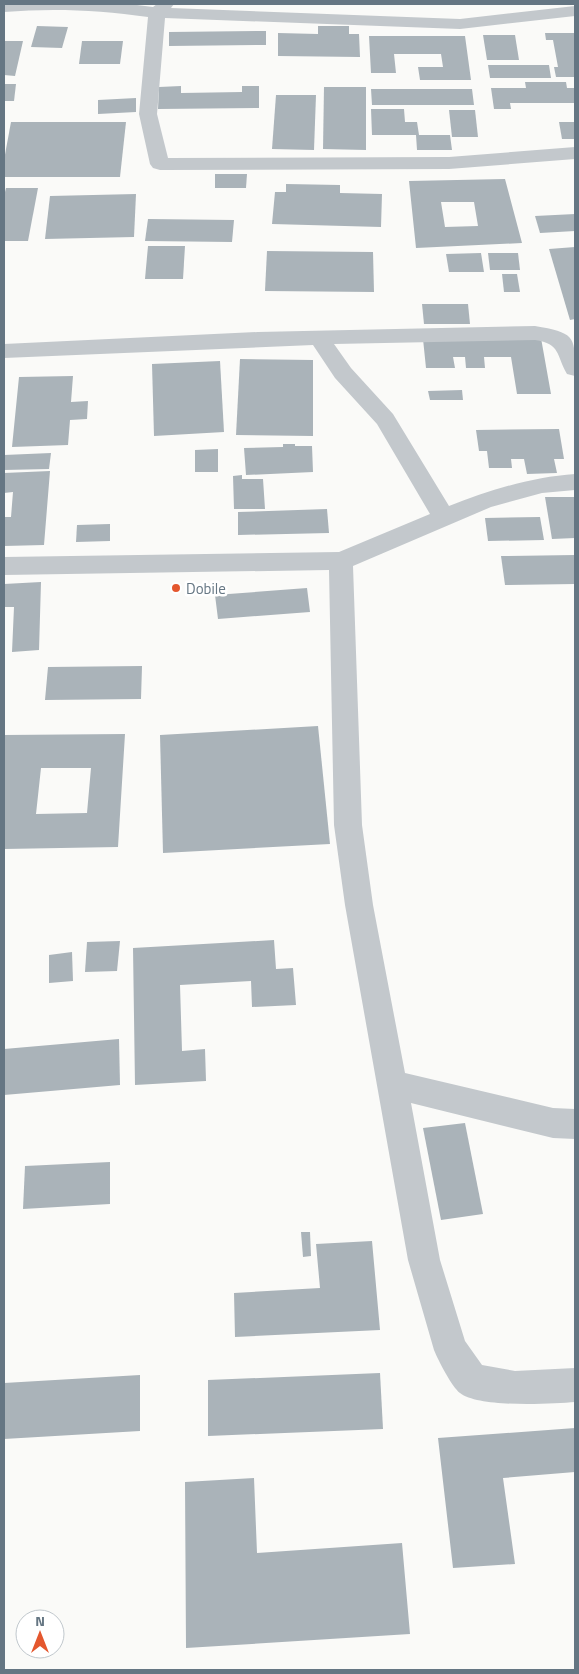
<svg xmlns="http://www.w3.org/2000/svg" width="579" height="1674" viewBox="0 0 579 1674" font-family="'Titillium Web',sans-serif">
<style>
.building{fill:#aab3b9;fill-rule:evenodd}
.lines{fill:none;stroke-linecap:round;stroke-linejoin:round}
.street{fill:#c3c8cc;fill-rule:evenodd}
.poi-dot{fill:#e4572e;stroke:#fff;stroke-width:2}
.labels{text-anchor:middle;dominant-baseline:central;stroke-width:5;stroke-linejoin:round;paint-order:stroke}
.poi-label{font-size:15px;fill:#657683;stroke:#fff;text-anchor:start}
</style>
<rect width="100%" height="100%" fill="#fafaf8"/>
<g class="building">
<path d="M 37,26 L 68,27 L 62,48 L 31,47 Z"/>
<path d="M 318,26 L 349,26 L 349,34 L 359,34 L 360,57 L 278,56 L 278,33 L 318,34 Z"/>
<path d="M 266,31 L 266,45 L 169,46 L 169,32 Z"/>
<path d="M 545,33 L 575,33 L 575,77 L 556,77 L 554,67 L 558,67 L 553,40 L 546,40 Z"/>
<path d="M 483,35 L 515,35 L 519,60 L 487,60 Z"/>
<path d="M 369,36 L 465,36 L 471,80 L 420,80 L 418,67 L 443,67 L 441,54 L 394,54 L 396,73 L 371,73 Z"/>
<path d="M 4,41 L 23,41 L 15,76 L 4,75 Z"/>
<path d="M 82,41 L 123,41 L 120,64 L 79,64 Z"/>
<path d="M 488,65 L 549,65 L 551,78 L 490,78 Z"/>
<path d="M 525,82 L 566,82 L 567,88 L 575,88 L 575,103 L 510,103 L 511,109 L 494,109 L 491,88 L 526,88 Z"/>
<path d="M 4,84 L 16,84 L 14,101 L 4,101 Z"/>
<path d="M 181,86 L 181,93 L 242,92 L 242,86 L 259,86 L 259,108 L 158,109 L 159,87 Z"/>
<path d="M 324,87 L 366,87 L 366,150 L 323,149 Z"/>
<path d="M 371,89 L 472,89 L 474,105 L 372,105 Z"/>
<path d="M 276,95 L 316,95 L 314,150 L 272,149 Z"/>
<path d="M 136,98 L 136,112 L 98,114 L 98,100 Z"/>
<path d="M 371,109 L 404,109 L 405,122 L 417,122 L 419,135 L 450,135 L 452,150 L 417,150 L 416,135 L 372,135 Z"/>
<path d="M 449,110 L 475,110 L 478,137 L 452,137 Z"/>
<path d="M 11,122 L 126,122 L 120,177 L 4,177 L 4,160 Z"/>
<path d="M 559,122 L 575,122 L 575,139 L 562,139 Z"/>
<path d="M 215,174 L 247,174 L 246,188 L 215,188 Z"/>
<path d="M 505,179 L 522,243 L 416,248 L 409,181 ZM 441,202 L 474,202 L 478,226 L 445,227 Z"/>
<path d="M 286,184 L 340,185 L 340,193 L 382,194 L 381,227 L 272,224 L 275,192 L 286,192 Z"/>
<path d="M 6,188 L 38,188 L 28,241 L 4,241 L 4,196 Z"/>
<path d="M 136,194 L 134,237 L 45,239 L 50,196 Z"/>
<path d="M 575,214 L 575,231 L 540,233 L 535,216 Z"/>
<path d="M 148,219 L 234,220 L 232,242 L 145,241 Z"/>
<path d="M 148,246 L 185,246 L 183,279 L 145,279 Z"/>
<path d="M 575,247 L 575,319 L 570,320 L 549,249 Z"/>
<path d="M 267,251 L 373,252 L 374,292 L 265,291 Z"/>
<path d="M 481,253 L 484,272 L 449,272 L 446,254 Z"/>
<path d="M 488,253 L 518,253 L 520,270 L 490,270 Z"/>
<path d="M 502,274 L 517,274 L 520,292 L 504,292 Z"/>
<path d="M 422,304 L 468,304 L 470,324 L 424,324 Z"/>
<path d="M 541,338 L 551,394 L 517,394 L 511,357 L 484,357 L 485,368 L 466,368 L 465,357 L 453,357 L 455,368 L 426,368 L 423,339 Z"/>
<path d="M 240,359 L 313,360 L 313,436 L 236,435 Z"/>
<path d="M 220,361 L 224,432 L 154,436 L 152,364 Z"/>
<path d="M 73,376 L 71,402 L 88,401 L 87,419 L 70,420 L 68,445 L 12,447 L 19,377 Z"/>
<path d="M 462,390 L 463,400 L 430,400 L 428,391 Z"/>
<path d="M 559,429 L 564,459 L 554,459 L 557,473 L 527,474 L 524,459 L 511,459 L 512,468 L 489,468 L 487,451 L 479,451 L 476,430 Z"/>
<path d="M 283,444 L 295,444 L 295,446 L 312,446 L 313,472 L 246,475 L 244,448 L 283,447 Z"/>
<path d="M 218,449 L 218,472 L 195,472 L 195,450 Z"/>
<path d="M 51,453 L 49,469 L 4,470 L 4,455 Z"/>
<path d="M 50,471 L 44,545 L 4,546 L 4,517 L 11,517 L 13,492 L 4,493 L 4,473 Z"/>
<path d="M 242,475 L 242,479 L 263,479 L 265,509 L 234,509 L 233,476 Z"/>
<path d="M 545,497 L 575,497 L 575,538 L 552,539 Z"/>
<path d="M 327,509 L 329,533 L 238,535 L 238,512 Z"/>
<path d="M 540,517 L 544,540 L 488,541 L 485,518 Z"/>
<path d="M 110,524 L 110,541 L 76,542 L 77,525 Z"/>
<path d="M 575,555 L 575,584 L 505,585 L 501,556 Z"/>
<path d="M 41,582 L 39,650 L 12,652 L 14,607 L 4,607 L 4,584 Z"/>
<path d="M 307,588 L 310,612 L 218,619 L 215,595 Z"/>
<path d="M 142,666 L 141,699 L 45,700 L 48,667 Z"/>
<path d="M 318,726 L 330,844 L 163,853 L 160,735 Z"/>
<path d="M 125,734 L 118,847 L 4,849 L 4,735 ZM 41,768 L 91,768 L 87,813 L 36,814 Z"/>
<path d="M 274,940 L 276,969 L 293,968 L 296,1005 L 252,1007 L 251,981 L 180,985 L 182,1051 L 205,1049 L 206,1081 L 135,1085 L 133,948 Z"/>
<path d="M 120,941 L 117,971 L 85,972 L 87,942 Z"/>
<path d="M 72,952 L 73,981 L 49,983 L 49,955 Z"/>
<path d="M 119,1039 L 120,1085 L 4,1095 L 4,1049 Z"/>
<path d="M 465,1123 L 483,1214 L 441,1220 L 423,1128 Z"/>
<path d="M 110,1162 L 110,1204 L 23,1209 L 25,1166 Z"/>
<path d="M 301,1232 L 310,1232 L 311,1256 L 303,1257 Z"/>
<path d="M 372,1241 L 380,1330 L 235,1337 L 234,1293 L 320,1288 L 316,1244 Z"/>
<path d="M 380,1373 L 383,1429 L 208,1436 L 208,1380 Z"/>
<path d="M 140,1375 L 140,1431 L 4,1439 L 4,1383 Z"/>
<path d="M 575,1428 L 575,1472 L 503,1478 L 515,1564 L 453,1568 L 438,1438 Z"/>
<path d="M 254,1478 L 257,1553 L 402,1543 L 410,1634 L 186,1648 L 185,1482 Z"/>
</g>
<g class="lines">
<g class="street">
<path d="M 4,4 L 129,4 L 153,7 L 157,4 L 174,4 L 171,8 L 460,19 L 575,6 L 575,16 L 460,29 L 165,18 L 157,114 L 168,158 L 449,157 L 575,147 L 575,159 L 449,169 L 160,170 L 153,168 L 150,164 L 139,114 L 148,17 C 99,10 53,8 4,12 Z"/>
<path d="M 535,326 C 577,333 575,337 575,376 L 567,374 C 556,355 561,344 535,340 L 334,344 L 351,368 L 393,414 L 449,506 C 489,490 532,477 575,474 L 575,490 L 542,493 L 491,507 L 353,566 L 362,825 L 373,905 L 405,1073 L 553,1108 L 575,1109 L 575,1139 L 553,1138 L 411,1103 L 440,1260 L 465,1341 L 482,1365 L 515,1371 L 575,1368 L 575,1402 C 551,1404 479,1408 460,1393 C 452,1387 438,1360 434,1350 L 408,1260 L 345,905 L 334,825 L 329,570 L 4,575 L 4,557 L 339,552 L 430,514 L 377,424 L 335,378 L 313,345 L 4,358 L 4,344 L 258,332 Z"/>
</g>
</g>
<circle class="poi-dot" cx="176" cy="588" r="5"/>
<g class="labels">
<g class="poi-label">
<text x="186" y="588">Dobile</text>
</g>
</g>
<rect width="579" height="1674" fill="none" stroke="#657683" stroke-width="10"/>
<g transform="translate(40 1634)"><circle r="24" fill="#ffffff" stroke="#c1c8cd"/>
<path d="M0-4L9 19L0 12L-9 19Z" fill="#e4572e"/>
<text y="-8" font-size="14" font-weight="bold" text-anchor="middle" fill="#657683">N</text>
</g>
</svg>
